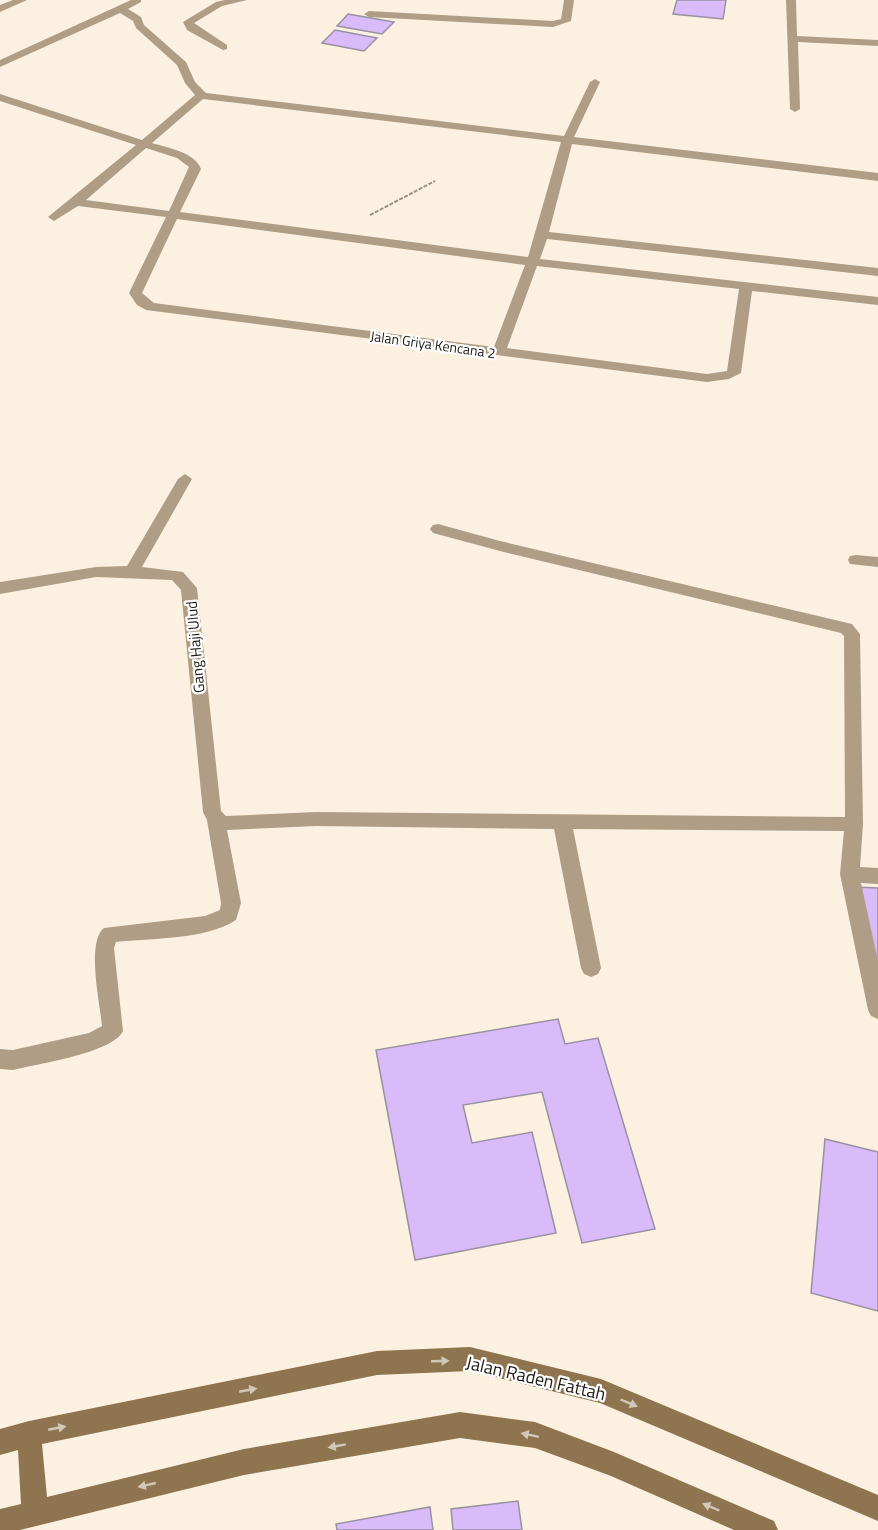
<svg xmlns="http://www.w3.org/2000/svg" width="878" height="1530" viewBox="0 0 878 1530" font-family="'Titillium Web',sans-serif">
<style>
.building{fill:#d8bbf8;stroke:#9991a1;stroke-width:1.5}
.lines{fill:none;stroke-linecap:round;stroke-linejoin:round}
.path{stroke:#9a9287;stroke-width:2;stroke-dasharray:4 1.5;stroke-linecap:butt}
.street{fill:#af9e85;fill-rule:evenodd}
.secondary{fill:#8e7550;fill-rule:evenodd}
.oneway{fill:#d2c8b9}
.labels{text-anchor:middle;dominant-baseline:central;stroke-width:4.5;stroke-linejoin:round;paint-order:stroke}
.far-street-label{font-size:14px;fill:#1e1a14;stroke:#fff}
.street-label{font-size:15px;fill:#1e1a14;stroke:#fff}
.near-street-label{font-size:18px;fill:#1e1a14;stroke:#fff}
</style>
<rect width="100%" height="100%" fill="#fcf1e1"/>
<g class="building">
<path d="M 677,0 L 726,0 L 723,19 L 673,14 Z"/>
<path d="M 348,14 L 394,22 L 382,34 L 337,26 Z"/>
<path d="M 335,30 L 377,38 L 364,51 L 322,43 Z"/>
<path d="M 855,887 L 878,888 L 878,983 Z"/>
<path d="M 558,1019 L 565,1044 L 598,1038 L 655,1229 L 582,1243 L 542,1092 L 463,1105 L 472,1143 L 532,1132 L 556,1233 L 415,1260 L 376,1050 Z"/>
<path d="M 825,1139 L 878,1152 L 878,1311 L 811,1293 Z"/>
<path d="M 518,1501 L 522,1530 L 453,1530 L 451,1509 Z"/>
<path d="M 430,1507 L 433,1530 L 337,1530 L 336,1524 Z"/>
</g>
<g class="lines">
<path class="path" d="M 370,215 L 435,181"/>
<g class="street">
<path d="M 13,0 L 27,0 L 0,12 L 0,5 Z"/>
<path d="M 131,0 L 141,0 L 141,2 L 128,9 L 141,17 L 144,25 L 186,62 L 195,82 L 206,93 L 564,136 L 590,82 L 595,79 L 600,82 L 574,137 L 878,173 L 878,181 L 572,144 L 549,232 L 878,268 L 878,276 L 547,239 L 540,259 L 878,297 L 878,305 L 752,291 L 741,373 L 729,379 L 707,382 L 146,310 L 137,305 L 129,293 L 166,217 L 78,206 L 54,221 L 48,217 L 136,145 L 0,101 L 0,94 L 142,140 L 195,95 L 185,83 L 177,65 L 136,28 L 133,21 L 120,13 L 0,67 L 0,60 ZM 203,99 L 561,142 L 528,257 L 180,212 L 201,169 C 195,152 168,148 152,143 ZM 146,148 L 177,158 L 189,167 L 169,211 L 86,200 ZM 177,219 L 525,265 L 494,347 L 154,303 L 142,293 ZM 537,266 L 739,289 L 727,371 L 707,374 L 507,348 Z"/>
<path d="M 225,0 L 247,0 L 222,6 L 194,23 L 227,45 L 227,49 L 223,50 L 187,30 L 183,22 L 216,2 Z"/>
<path d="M 564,0 L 574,0 L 571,21 L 553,27 L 369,17 L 364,14 L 369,11 L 553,21 L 561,19 Z"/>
<path d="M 786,0 L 796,0 L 797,36 L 878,40 L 878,46 L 798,42 L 800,109 L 795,112 L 790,109 Z"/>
<path d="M 185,474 L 192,479 L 142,567 L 183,572 L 197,588 L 221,811 L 226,816 L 316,812 L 845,817 L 844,636 L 841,633 L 500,551 L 433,533 L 430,529 L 433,525 L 438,524 L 500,541 L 852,624 L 860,634 L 863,824 L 860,867 L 878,868 L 878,884 L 861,883 L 878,961 L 878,1019 L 871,1016 L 868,1010 L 840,874 L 844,831 L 573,829 L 601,968 L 598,974 L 591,977 L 584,974 L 581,968 L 554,829 L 316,826 L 227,830 L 241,903 L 236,920 C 206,940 151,938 116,942 L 114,948 L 123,1031 C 113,1053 37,1064 13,1070 L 0,1069 L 0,1049 L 13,1050 L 89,1033 L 102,1026 C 100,1004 86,942 104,928 L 205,916 L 220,910 L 221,903 L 207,820 L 203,812 L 181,590 L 172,580 L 96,577 L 0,594 L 0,582 L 96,567 L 127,566 L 178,479 Z"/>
<path d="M 856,555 L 878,557 L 878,567 L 850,564 L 848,560 L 850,556 Z"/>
</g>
<path class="secondary" d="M 470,1347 L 601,1379 L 878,1495 L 878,1521 L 600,1403 L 470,1371 L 377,1375 L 42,1444 L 47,1497 L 244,1449 L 460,1412 L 535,1422 L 614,1452 L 774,1521 L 778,1530 L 734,1530 L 611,1476 L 535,1448 L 460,1438 L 244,1475 L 20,1530 L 0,1530 L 0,1509 L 21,1504 L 18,1450 L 0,1455 L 0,1429 L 29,1421 L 377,1351 Z"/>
</g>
<defs><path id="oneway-solid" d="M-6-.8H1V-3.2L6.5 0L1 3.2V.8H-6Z" transform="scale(1.5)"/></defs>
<g class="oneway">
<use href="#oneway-solid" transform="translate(440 1361) rotate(-2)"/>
<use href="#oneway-solid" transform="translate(248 1390) rotate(-11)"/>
<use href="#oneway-solid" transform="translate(629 1403) rotate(23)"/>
<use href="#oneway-solid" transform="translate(57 1428) rotate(-11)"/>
<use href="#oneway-solid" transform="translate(530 1435) rotate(-168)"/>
<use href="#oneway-solid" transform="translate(337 1446) rotate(170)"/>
<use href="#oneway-solid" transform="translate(147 1485) rotate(167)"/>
<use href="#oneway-solid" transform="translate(711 1507) rotate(-157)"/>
</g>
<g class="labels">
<g class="far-street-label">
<text transform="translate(433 344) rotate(8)">Jalan Griya Kencana 2</text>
</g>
<g class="street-label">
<text transform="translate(195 647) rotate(-95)">Gang Haji Ulud</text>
</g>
<g class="near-street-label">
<text transform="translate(536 1378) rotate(13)">Jalan Raden Fattah</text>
</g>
</g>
</svg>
